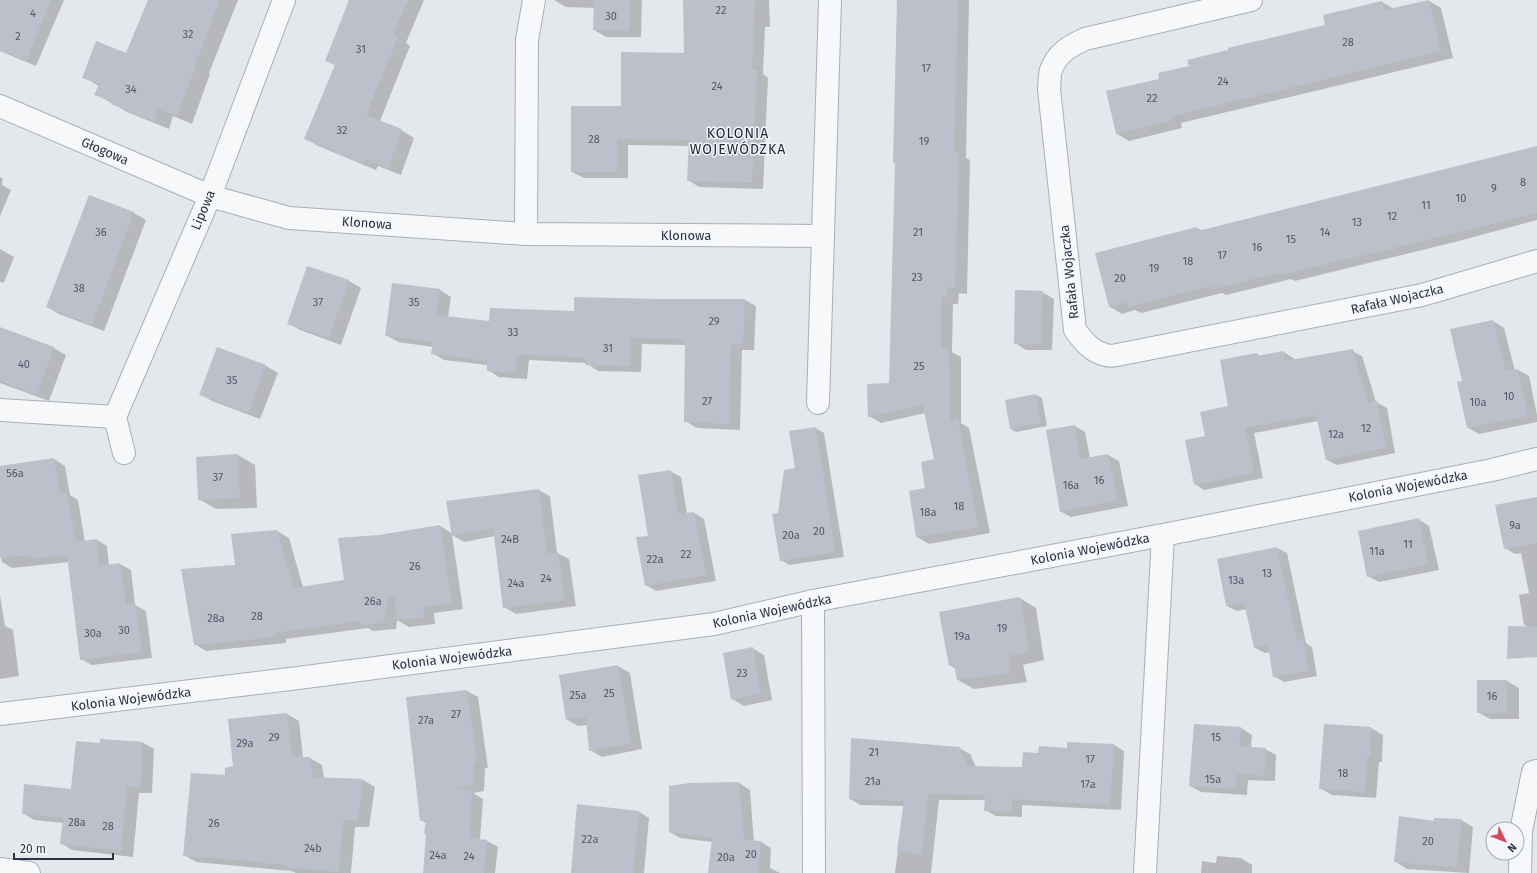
<svg xmlns="http://www.w3.org/2000/svg" width="1537" height="873" viewBox="0 0 1537 873" font-family="'Fira Sans',sans-serif">
<style>
.shadow{fill:#0003}
.building{fill:#bbc0ca}
.lines{fill:none;stroke-linecap:round;stroke-linejoin:round}
.minor-casing{stroke:#a9aeb7;stroke-width:24}
.minor{stroke:#f7f8fa;stroke-width:22}
.labels{text-anchor:middle;dominant-baseline:central;stroke-width:3;stroke-linejoin:round;paint-order:stroke}
.number-label{font-size:11px;fill:#4f5766}
.street-label{font-size:13px;fill:#2b3445;stroke:#f4f6f9}
.neighbourhood-label{font-size:14px;letter-spacing:1px;fill:#1d2536;stroke:#f4f6f9}
</style>
<rect width="100%" height="100%" fill="#e4e7ec"/>
<g class="shadow">
<path d="M 0,0 L 64,0 L 36,66 L 0,51 Z"/>
<path d="M 149,0 L 238,0 L 209,73 L 210,74 L 192,124 L 173,116 L 169,129 L 127,112 L 96,94 L 99,86 L 83,77 L 127,54 Z"/>
<path d="M 350,0 L 424,0 L 406,43 L 410,46 L 380,121 L 401,130 L 414,138 L 401,175 L 378,166 L 376,170 L 318,146 L 305,138 L 336,66 L 326,60 Z"/>
<path d="M 554,0 L 642,0 L 641,37 L 606,37 L 594,30 L 594,8 L 566,7 Z"/>
<path d="M 684,0 L 769,0 L 770,27 L 765,27 L 763,74 L 768,78 L 763,189 L 699,187 L 688,180 L 690,146 L 628,145 L 628,178 L 584,178 L 572,172 L 622,107 L 685,54 Z"/>
<path d="M 898,0 L 969,0 L 966,158 L 970,160 L 967,294 L 959,293 L 958,304 L 953,304 L 952,352 L 961,357 L 961,423 L 969,428 L 990,533 L 929,544 L 917,537 L 926,489 L 935,459 L 925,413 L 881,423 L 869,416 L 890,384 L 896,163 Z"/>
<path d="M 1429,1 L 1441,8 L 1453,58 L 1181,123 L 1182,128 L 1129,141 L 1117,134 L 1161,79 L 1190,66 L 1326,26 L 1324,16 L 1382,2 L 1394,9 Z"/>
<path d="M 1537,147 L 1537,220 L 1455,242 L 1295,281 L 1291,279 L 1226,295 L 1222,293 L 1141,313 L 1135,310 L 1122,314 L 1110,307 L 1197,228 L 1203,231 Z"/>
<path d="M 0,177 L 3,179 L 2,185 L 11,190 L 0,216 Z"/>
<path d="M 90,196 L 134,213 L 146,220 L 104,331 L 59,314 L 47,307 Z"/>
<path d="M 0,249 L 14,257 L 4,283 L 0,282 Z"/>
<path d="M 308,267 L 349,281 L 361,288 L 341,345 L 300,330 L 288,323 Z"/>
<path d="M 440,290 L 451,297 L 448,317 L 490,322 L 575,312 L 657,300 L 745,300 L 756,306 L 754,350 L 742,350 L 740,430 L 697,428 L 685,421 L 686,345 L 642,344 L 641,372 L 598,371 L 586,363 L 529,360 L 527,379 L 499,377 L 488,370 L 488,365 L 444,360 L 432,353 L 433,347 L 398,342 L 386,335 Z"/>
<path d="M 1042,292 L 1054,299 L 1052,350 L 1026,350 L 1015,343 Z"/>
<path d="M 1493,321 L 1504,328 L 1515,371 L 1518,370 L 1529,376 L 1537,415 L 1537,422 L 1479,434 L 1468,428 L 1463,382 Z"/>
<path d="M 0,328 L 54,348 L 66,355 L 49,401 L 0,383 Z"/>
<path d="M 218,348 L 266,366 L 278,373 L 260,419 L 212,401 L 200,394 Z"/>
<path d="M 1352,351 L 1362,356 L 1376,402 L 1387,408 L 1395,453 L 1337,465 L 1327,460 L 1318,421 L 1254,433 L 1263,478 L 1204,490 L 1195,484 L 1206,437 L 1229,407 L 1257,354 L 1261,357 L 1284,352 L 1293,358 L 1294,360 Z"/>
<path d="M 1036,395 L 1042,398 L 1047,426 L 1016,432 L 1011,429 L 1006,401 Z"/>
<path d="M 1075,426 L 1085,432 L 1090,458 L 1108,455 L 1119,461 L 1128,506 L 1071,517 L 1060,511 Z"/>
<path d="M 815,428 L 824,433 L 844,557 L 789,565 L 781,560 L 779,514 L 796,469 Z"/>
<path d="M 238,455 L 255,465 L 257,508 L 216,509 L 199,499 Z"/>
<path d="M 54,459 L 65,466 L 70,495 L 78,500 L 85,542 L 97,540 L 107,546 L 109,566 L 120,564 L 131,570 L 135,605 L 146,611 L 152,658 L 92,665 L 81,659 L 69,562 L 12,568 L 2,562 L 0,550 L 0,468 Z"/>
<path d="M 670,471 L 681,477 L 687,514 L 694,513 L 704,519 L 716,581 L 656,591 L 646,585 L 649,536 Z"/>
<path d="M 538,490 L 550,496 L 557,553 L 569,559 L 576,606 L 516,614 L 504,607 L 495,536 L 464,542 L 452,535 L 463,609 L 434,613 L 435,624 L 409,627 L 397,620 L 396,629 L 373,631 L 368,628 L 286,639 L 286,643 L 206,651 L 195,644 L 236,565 L 277,531 L 289,538 L 303,587 L 345,581 L 379,536 L 440,526 L 453,534 Z"/>
<path d="M 1537,498 L 1537,629 L 1534,630 L 1524,625 L 1519,595 L 1529,593 L 1521,553 L 1515,554 L 1505,548 Z"/>
<path d="M 1418,519 L 1429,526 L 1439,570 L 1379,582 L 1368,576 Z"/>
<path d="M 1277,548 L 1287,553 L 1306,643 L 1312,647 L 1317,676 L 1284,682 L 1274,676 L 1270,652 L 1265,653 L 1255,648 L 1247,609 L 1237,611 L 1227,606 L 1218,560 Z"/>
<path d="M 0,595 L 5,626 L 13,630 L 19,676 L 0,679 Z"/>
<path d="M 1020,598 L 1036,608 L 1044,660 L 1023,665 L 1027,682 L 974,689 L 958,680 L 956,669 L 950,665 Z"/>
<path d="M 752,648 L 764,655 L 772,700 L 744,706 L 732,699 Z"/>
<path d="M 618,666 L 630,673 L 642,749 L 602,757 L 590,750 L 587,725 L 578,726 L 566,719 Z"/>
<path d="M 1478,681 L 1507,681 L 1519,688 L 1519,719 L 1490,719 L 1478,712 Z"/>
<path d="M 467,691 L 478,697 L 488,768 L 485,768 L 484,791 L 473,793 L 483,799 L 480,840 L 487,841 L 498,847 L 495,873 L 424,873 L 427,834 L 426,823 L 421,820 Z"/>
<path d="M 287,714 L 299,721 L 303,758 L 310,758 L 322,765 L 324,778 L 363,780 L 375,787 L 369,827 L 355,827 L 351,873 L 296,873 L 292,871 L 196,862 L 184,855 L 226,776 Z"/>
<path d="M 1241,728 L 1252,735 L 1251,748 L 1265,749 L 1276,755 L 1275,781 L 1248,780 L 1247,795 L 1201,792 L 1190,786 Z"/>
<path d="M 1371,728 L 1383,735 L 1382,762 L 1379,762 L 1376,798 L 1332,795 L 1320,788 Z"/>
<path d="M 101,740 L 142,742 L 154,749 L 152,793 L 139,793 L 133,857 L 72,850 L 61,843 L 63,823 L 34,820 L 23,813 L 72,790 L 101,745 Z"/>
<path d="M 1114,745 L 1124,751 L 1121,810 L 1022,805 L 1022,817 L 996,816 L 985,810 L 986,800 L 939,800 L 931,873 L 895,873 L 904,806 L 861,805 L 850,799 L 959,748 L 970,754 L 976,767 L 1023,768 L 1039,754 L 1068,749 Z"/>
<path d="M 739,783 L 750,790 L 754,842 L 761,842 L 771,848 L 770,868 L 780,873 L 709,873 L 712,842 L 680,838 L 670,832 Z"/>
<path d="M 639,812 L 649,818 L 644,873 L 572,873 Z"/>
<path d="M 1461,820 L 1473,827 L 1469,873 L 1407,869 L 1396,862 Z"/>
<path d="M 1217,856 L 1241,858 L 1252,865 L 1252,873 L 1201,873 L 1202,861 L 1216,863 Z"/>
</g>
<g class="building">
<path d="M 0,0 L 51,0 L 26,61 L 0,50 Z"/>
<path d="M 148,0 L 220,0 L 195,64 L 196,65 L 177,116 L 158,109 L 154,122 L 111,104 L 112,101 L 94,95 L 99,84 L 82,78 L 96,41 L 126,53 Z"/>
<path d="M 349,0 L 408,0 L 393,35 L 398,37 L 366,115 L 402,129 L 388,169 L 365,159 L 363,164 L 304,139 L 335,65 L 325,61 Z"/>
<path d="M 594,0 L 630,0 L 629,31 L 593,30 Z"/>
<path d="M 683,0 L 755,0 L 752,70 L 757,70 L 752,183 L 687,181 L 689,140 L 617,139 L 617,172 L 571,172 L 571,106 L 621,106 L 621,52 L 684,53 Z"/>
<path d="M 897,0 L 958,0 L 954,153 L 959,153 L 955,288 L 947,287 L 947,297 L 941,298 L 941,349 L 949,349 L 950,421 L 958,420 L 978,527 L 916,537 L 909,491 L 925,488 L 921,462 L 934,459 L 923,405 L 868,417 L 867,384 L 889,383 L 895,163 L 893,163 Z"/>
<path d="M 1429,0 L 1441,51 L 1170,117 L 1171,121 L 1116,134 L 1106,91 L 1159,79 L 1158,73 L 1189,66 L 1187,60 L 1228,50 L 1228,48 L 1325,25 L 1323,15 L 1382,1 L 1384,10 Z"/>
<path d="M 1537,146 L 1537,213 L 1282,275 L 1281,272 L 1213,289 L 1212,286 L 1194,290 L 1128,307 L 1127,302 L 1109,307 L 1095,253 L 1197,227 L 1198,231 Z"/>
<path d="M 89,195 L 134,212 L 92,325 L 46,307 Z"/>
<path d="M 307,266 L 349,280 L 329,338 L 287,324 Z"/>
<path d="M 392,283 L 440,289 L 436,315 L 489,321 L 490,308 L 574,311 L 574,297 L 657,299 L 745,299 L 743,344 L 731,344 L 729,424 L 684,422 L 685,342 L 684,342 L 684,339 L 630,338 L 630,366 L 585,365 L 585,358 L 517,354 L 516,373 L 487,371 L 487,361 L 431,354 L 433,342 L 385,336 Z"/>
<path d="M 1015,290 L 1043,291 L 1041,344 L 1014,344 Z"/>
<path d="M 1493,320 L 1506,371 L 1518,369 L 1528,416 L 1467,428 L 1457,382 L 1462,381 L 1450,329 Z"/>
<path d="M 0,327 L 54,347 L 37,395 L 0,381 Z"/>
<path d="M 217,347 L 266,365 L 248,413 L 199,395 Z"/>
<path d="M 1353,349 L 1368,403 L 1377,401 L 1386,448 L 1326,460 L 1316,415 L 1245,428 L 1254,473 L 1194,485 L 1185,440 L 1205,436 L 1200,412 L 1228,406 L 1220,360 L 1257,353 L 1257,356 L 1284,351 L 1285,361 Z"/>
<path d="M 1036,394 L 1041,423 L 1010,429 L 1005,400 Z"/>
<path d="M 1075,425 L 1080,459 L 1108,454 L 1118,500 L 1060,512 L 1046,430 Z"/>
<path d="M 816,427 L 835,552 L 780,561 L 772,514 L 778,513 L 784,470 L 795,468 L 789,431 Z"/>
<path d="M 238,454 L 240,498 L 198,500 L 196,457 Z"/>
<path d="M 54,458 L 60,494 L 67,493 L 76,542 L 97,539 L 99,566 L 120,563 L 126,605 L 135,603 L 142,652 L 80,660 L 67,555 L 30,559 L 31,555 L 0,558 L 0,466 Z"/>
<path d="M 671,470 L 678,514 L 694,512 L 706,575 L 645,586 L 636,537 L 648,536 L 638,475 Z"/>
<path d="M 539,489 L 547,554 L 558,552 L 565,600 L 503,608 L 493,528 L 452,536 L 446,501 Z"/>
<path d="M 1537,497 L 1537,543 L 1504,549 L 1495,505 Z"/>
<path d="M 1419,518 L 1428,564 L 1367,577 L 1358,531 Z"/>
<path d="M 440,525 L 452,603 L 423,607 L 424,617 L 397,621 L 394,597 L 388,597 L 384,623 L 361,625 L 360,621 L 275,633 L 275,637 L 194,645 L 181,569 L 235,565 L 231,534 L 277,530 L 294,588 L 344,580 L 338,538 L 379,535 Z"/>
<path d="M 1277,547 L 1297,641 L 1303,640 L 1308,671 L 1273,677 L 1268,645 L 1254,648 L 1244,602 L 1226,606 L 1217,559 Z"/>
<path d="M 1020,597 L 1029,652 L 1008,656 L 1011,673 L 957,680 L 954,665 L 949,666 L 939,612 Z"/>
<path d="M 1508,626 L 1537,627 L 1537,657 L 1507,659 Z"/>
<path d="M 753,647 L 761,694 L 731,700 L 723,653 Z"/>
<path d="M 618,665 L 631,743 L 589,751 L 586,717 L 566,720 L 559,675 Z"/>
<rect x="1477" y="680" width="30" height="33"/>
<path d="M 467,690 L 477,762 L 474,762 L 473,785 L 455,788 L 455,789 L 472,791 L 469,838 L 487,840 L 484,873 L 423,873 L 426,834 L 424,834 L 426,821 L 420,821 L 406,697 Z"/>
<path d="M 287,713 L 292,757 L 310,757 L 313,777 L 363,779 L 358,820 L 343,820 L 339,872 L 284,867 L 284,865 L 226,859 L 183,856 L 191,773 L 225,775 L 225,768 L 233,766 L 228,719 Z"/>
<path d="M 1194,724 L 1241,727 L 1239,746 L 1266,748 L 1264,776 L 1237,774 L 1236,789 L 1189,786 Z"/>
<path d="M 1324,724 L 1371,727 L 1370,756 L 1367,756 L 1365,792 L 1319,789 Z"/>
<path d="M 851,738 L 960,747 L 968,766 L 1022,767 L 1023,752 L 1038,753 L 1039,746 L 1067,748 L 1067,742 L 1114,744 L 1110,805 L 1012,799 L 1012,812 L 984,811 L 985,795 L 928,794 L 922,855 L 897,851 L 904,801 L 849,799 Z"/>
<path d="M 100,739 L 142,742 L 141,787 L 127,787 L 121,851 L 60,844 L 63,818 L 22,814 L 24,784 L 71,789 L 76,741 L 100,743 Z"/>
<path d="M 739,782 L 744,840 L 761,841 L 758,873 L 708,873 L 712,838 L 669,832 L 669,786 L 690,783 Z"/>
<path d="M 577,804 L 639,811 L 633,873 L 571,873 Z"/>
<path d="M 1399,816 L 1434,821 L 1434,818 L 1462,819 L 1457,867 L 1394,862 Z"/>
</g>
<g class="lines">
<g class="minor-casing">
<g id="minor">
<path d="M 1251,0 L 1085,39 C 1070,46 1057,53 1051,70 C 1049,75 1050,83 1049,89 L 1075,330 C 1083,341 1092,352 1106,355 C 1110,357 1117,355 1122,354 L 1422,295 L 1537,261"/>
<path d="M 0,106 L 210,196 L 289,218 L 526,234 L 823,236"/>
<path d="M 526,234 L 527,40 L 534,0"/>
<path d="M 818,403 L 830,0"/>
<path d="M 0,410 L 115,417"/>
<path d="M 124,453 L 115,417 L 210,196 L 284,0"/>
<path d="M 813,601 L 814,873"/>
<path d="M 0,714 L 298,678 L 714,624 L 813,601 L 1163,535 L 1492,470 L 1537,459"/>
<path d="M 0,869 L 29,873"/>
<path d="M 1145,873 L 1163,535"/>
<path d="M 1520,873 L 1521,831 L 1533,772 L 1537,771"/>
</g>
</g>
<use href="#minor" class="minor"/>
</g>
<g class="labels">
<g class="number-label">
<text x="721" y="10">22</text>
<text x="33" y="13">4</text>
<text x="611" y="16">30</text>
<text x="188" y="34">32</text>
<text x="18" y="36">2</text>
<text x="1348" y="42">28</text>
<text x="361" y="49">31</text>
<text x="926" y="68">17</text>
<text x="1223" y="81">24</text>
<text x="717" y="86">24</text>
<text x="131" y="89">34</text>
<text x="1152" y="98">22</text>
<text x="342" y="130">32</text>
<text x="594" y="139">28</text>
<text x="924" y="141">19</text>
<text x="1523" y="182">8</text>
<text x="1494" y="188">9</text>
<text x="1461" y="198">10</text>
<text x="1426" y="205">11</text>
<text x="1392" y="216">12</text>
<text x="1357" y="222">13</text>
<text x="101" y="232">36</text>
<text x="918" y="232">21</text>
<text x="1325" y="232">14</text>
<text x="1291" y="239">15</text>
<text x="1257" y="247">16</text>
<text x="1222" y="255">17</text>
<text x="1188" y="261">18</text>
<text x="1154" y="268">19</text>
<text x="917" y="277">23</text>
<text x="1120" y="278">20</text>
<text x="79" y="288">38</text>
<text x="318" y="302">37</text>
<text x="414" y="302">35</text>
<text x="714" y="321">29</text>
<text x="513" y="332">33</text>
<text x="608" y="348">31</text>
<text x="24" y="364">40</text>
<text x="919" y="366">25</text>
<text x="232" y="380">35</text>
<text x="1509" y="396">10</text>
<text x="707" y="401">27</text>
<text x="1478" y="402">10a</text>
<text x="1366" y="428">12</text>
<text x="1336" y="434">12a</text>
<text x="15" y="473">56a</text>
<text x="218" y="477">37</text>
<text x="1099" y="480">16</text>
<text x="1071" y="485">16a</text>
<text x="959" y="506">18</text>
<text x="928" y="512">18a</text>
<text x="1515" y="525">9a</text>
<text x="819" y="531">20</text>
<text x="791" y="535">20a</text>
<text x="510" y="539">24B</text>
<text x="1408" y="544">11</text>
<text x="1377" y="551">11a</text>
<text x="686" y="554">22</text>
<text x="655" y="559">22a</text>
<text x="415" y="566">26</text>
<text x="1267" y="573">13</text>
<text x="546" y="578">24</text>
<text x="1236" y="580">13a</text>
<text x="516" y="583">24a</text>
<text x="373" y="601">26a</text>
<text x="257" y="616">28</text>
<text x="216" y="618">28a</text>
<text x="1002" y="628">19</text>
<text x="124" y="630">30</text>
<text x="93" y="633">30a</text>
<text x="962" y="636">19a</text>
<text x="742" y="673">23</text>
<text x="609" y="693">25</text>
<text x="578" y="695">25a</text>
<text x="1492" y="696">16</text>
<text x="456" y="714">27</text>
<text x="426" y="720">27a</text>
<text x="274" y="737">29</text>
<text x="1216" y="737">15</text>
<text x="245" y="743">29a</text>
<text x="874" y="752">21</text>
<text x="1090" y="759">17</text>
<text x="1343" y="773">18</text>
<text x="1213" y="779">15a</text>
<text x="873" y="781">21a</text>
<text x="1088" y="784">17a</text>
<text x="77" y="822">28a</text>
<text x="214" y="823">26</text>
<text x="108" y="826">28</text>
<text x="590" y="839">22a</text>
<text x="1428" y="841">20</text>
<text x="313" y="848">24b</text>
<text x="751" y="854">20</text>
<text x="438" y="855">24a</text>
<text x="469" y="856">24</text>
<text x="726" y="857">20a</text>
</g>
<g class="street-label">
<text transform="translate(105 151) rotate(23)">Głogowa</text>
<text transform="translate(203 210) rotate(-67)">Lipowa</text>
<text transform="translate(367 223) rotate(4)">Klonowa</text>
<text x="686" y="235">Klonowa</text>
<text transform="translate(1069 272) rotate(-96)">Rafała Wojaczka</text>
<text transform="translate(1397 299) rotate(-13)">Rafała Wojaczka</text>
<text transform="translate(1408 486) rotate(-11)">Kolonia Wojewódzka</text>
<text transform="translate(1090 549) rotate(-11)">Kolonia Wojewódzka</text>
<text transform="translate(772 611) rotate(-12)">Kolonia Wojewódzka</text>
<text transform="translate(452 658) rotate(-7)">Kolonia Wojewódzka</text>
<text transform="translate(131 699) rotate(-7)">Kolonia Wojewódzka</text>
</g>
<g class="neighbourhood-label">
<text x="738" y="133">KOLONIA<tspan x="738" dy="16">WOJEWÓDZKA</tspan></text>
</g>
</g>
<g transform="translate(1505 841) rotate(133)"><circle r="19" fill="#f4f6f9" stroke="#a4a8b1"/>
<path d="M0-3L7 15L0 10L-7 15Z" fill="#d1495b"/>
<text y="-6" font-size="11" font-weight="bold" text-anchor="middle" fill="#2b3445">N</text>
</g>
<path d="M14 853v6h99v-6" fill="none" stroke="#2b3445" stroke-width="2"/>
<text x="20" y="853" font-size="12" fill="#2b3445" stroke="#f4f6f9" stroke-width="3" paint-order="stroke">20 m</text>
</svg>
